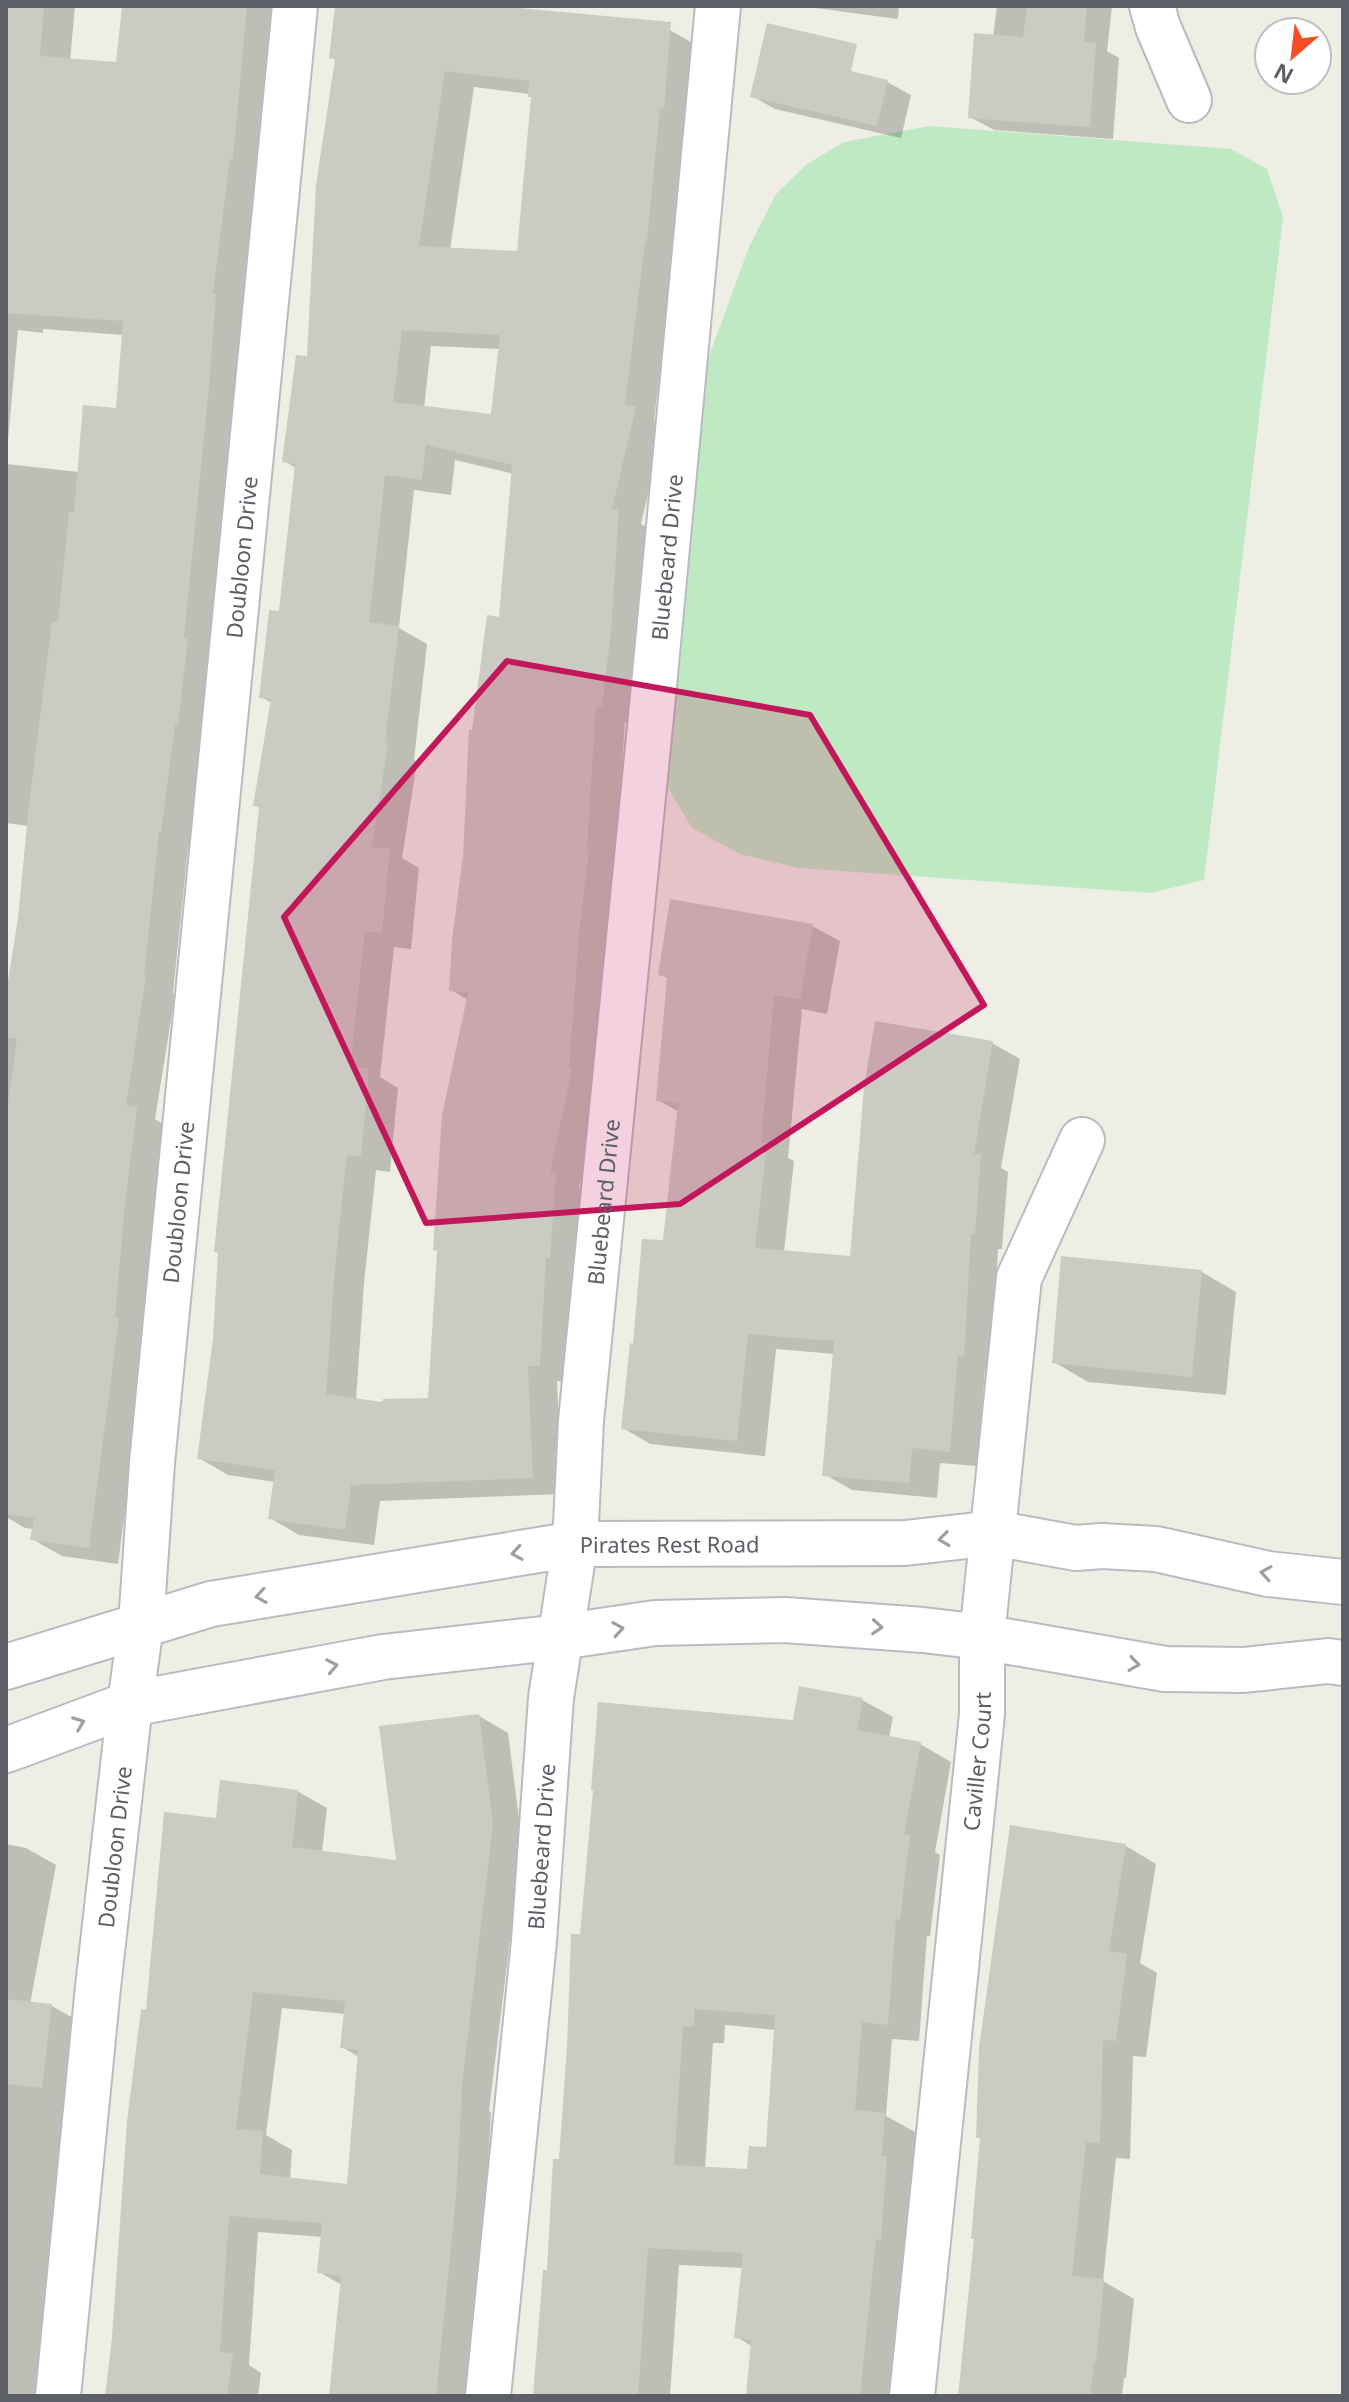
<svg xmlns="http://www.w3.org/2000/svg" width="1349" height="2402" viewBox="0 0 1349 2402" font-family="'Noto Sans',sans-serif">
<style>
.green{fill:#bee9c3}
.shadow{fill:#0003;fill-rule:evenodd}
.building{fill:#cccbc3;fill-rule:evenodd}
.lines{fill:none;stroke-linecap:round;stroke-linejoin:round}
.street-casing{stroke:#b9bbc1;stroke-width:48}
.street{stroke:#fff;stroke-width:44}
.oneway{stroke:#9d9fa3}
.marked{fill:#c2185b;fill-opacity:0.2;stroke:#c2185b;stroke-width:6;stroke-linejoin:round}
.labels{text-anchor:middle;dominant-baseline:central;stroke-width:7;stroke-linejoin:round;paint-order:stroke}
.street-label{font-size:22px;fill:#5c5f65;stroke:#fff}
</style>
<rect width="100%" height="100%" fill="#efeee4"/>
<path class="green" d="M 930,126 L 1231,149 L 1267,169 L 1283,217 L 1204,880 L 1151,893 L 799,868 L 740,854 L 692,828 L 670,791 L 660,750 L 691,406 L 749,247 L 776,194 L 807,164 L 844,142 Z"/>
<g class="shadow">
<path d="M 6,6 L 75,6 L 70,61 L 118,64 L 124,6 L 278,6 L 242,311 L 245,313 L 190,848 L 188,847 L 173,993 L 175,995 L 155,1119 L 166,1126 L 148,1337 L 118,1564 L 62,1556 L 32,1539 L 34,1529 L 25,1528 L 6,1517 L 6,1006 L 20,918 L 29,826 L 6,823 L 6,464 L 79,472 L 118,410 L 124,335 L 43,329 L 43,333 L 18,330 L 6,463 Z"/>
<path d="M 337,6 L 508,6 L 508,9 L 670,30 L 699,47 L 654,420 L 664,426 L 641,524 L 648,528 L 631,723 L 625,722 L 600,1088 L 579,1188 L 584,1192 L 568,1382 L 557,1381 L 562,1494 L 380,1501 L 374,1545 L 299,1535 L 270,1518 L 275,1482 L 228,1475 L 199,1458 L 215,1339 L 220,1253 L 272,703 L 261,697 L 281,613 L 296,468 L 284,461 L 309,358 L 336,60 L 331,57 ZM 474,87 L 530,94 L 533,98 L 519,253 L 450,250 ZM 431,346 L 500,349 L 492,416 L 424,408 ZM 455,460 L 514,474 L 501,619 L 474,732 L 465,856 L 451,990 L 468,1000 L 439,1251 L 430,1400 L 384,1405 L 356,1400 L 364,1283 L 376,1170 L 390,1172 L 398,1088 L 380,1077 L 394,947 L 411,949 L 419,868 L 402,858 L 417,762 L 414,760 L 427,644 L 399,628 L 414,490 L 451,495 Z"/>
<path d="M 800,6 L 899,6 L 898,19 Z"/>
<path d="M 997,6 L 1112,6 L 1107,51 L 1119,58 L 1113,139 L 994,130 L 970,117 L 993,37 Z"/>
<path d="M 887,82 L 911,95 L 901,138 L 775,109 L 752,96 Z"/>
<path d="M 812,926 L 840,941 L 827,1014 L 802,1009 L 788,1158 L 794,1161 L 784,1252 L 852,1258 L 992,1043 L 1020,1059 L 1001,1168 L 1008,1172 L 1002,1249 L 998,1249 L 991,1370 L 985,1370 L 977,1466 L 940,1463 L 937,1498 L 852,1490 L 824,1474 L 835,1354 L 776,1349 L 765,1456 L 650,1444 L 623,1428 L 635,1346 L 664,1243 L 679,1112 L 658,1100 L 669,979 L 660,974 Z"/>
<path d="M 1202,1272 L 1236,1292 L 1226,1395 L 1088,1382 L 1054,1362 Z"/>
<path d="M 862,1700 L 893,1717 L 889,1738 L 920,1744 L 951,1762 L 935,1852 L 940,1855 L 930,1936 L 927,1936 L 919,2041 L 892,2039 L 886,2116 L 915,2132 L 913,2173 L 918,2176 L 893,2396 L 748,2396 L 753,2347 L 737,2337 L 744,2268 L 679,2265 L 670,2396 L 535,2396 L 582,1936 L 795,1722 ZM 725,2025 L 776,2030 L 767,2149 L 749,2171 L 705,2169 L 713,2043 L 724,2043 Z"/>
<path d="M 479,1716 L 508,1733 L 522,1842 L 489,2111 L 491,2112 L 485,2214 L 467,2396 L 331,2396 L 342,2285 L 319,2272 L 323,2237 L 258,2232 L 249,2365 L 261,2373 L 258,2396 L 107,2396 L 147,2012 L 217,1820 L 297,1791 L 327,1808 L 322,1852 L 399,1862 ZM 282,2008 L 346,2014 L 342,2047 L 359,2057 L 349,2187 L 290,2180 L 292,2150 L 266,2135 Z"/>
<path d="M 1011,1828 L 1126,1846 L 1156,1864 L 1140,1963 L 1157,1973 L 1146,2057 L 1133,2056 L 1130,2159 L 1116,2158 L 1103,2281 L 1134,2299 L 1126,2378 L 1124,2378 L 1122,2396 L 959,2396 L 976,2239 L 982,2139 L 978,2137 Z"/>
<path d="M 6,1844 L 26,1848 L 56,1865 L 30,2004 L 52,2006 L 82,2023 L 41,2396 L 6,2396 Z"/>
</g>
<g class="building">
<path d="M 6,6 L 44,6 L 40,56 L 116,62 L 122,6 L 247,6 L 233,159 L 230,159 L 213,294 L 216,294 L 209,387 L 184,637 L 188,637 L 178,725 L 175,725 L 161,832 L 159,832 L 144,976 L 146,976 L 126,1105 L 137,1107 L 125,1204 L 115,1317 L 119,1318 L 89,1548 L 30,1540 L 34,1518 L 6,1514 L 6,1118 L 17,1039 L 6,1037 L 6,993 L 18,918 L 28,814 L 52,622 L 58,622 L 69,512 L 74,512 L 83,405 L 116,408 L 123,321 L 6,313 Z"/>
<path d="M 335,6 L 498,6 L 671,22 L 664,109 L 660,108 L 647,241 L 645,241 L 625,405 L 636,407 L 612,509 L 619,509 L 611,631 L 602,707 L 596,706 L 587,849 L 589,849 L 579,935 L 569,1069 L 572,1069 L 550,1173 L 556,1174 L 550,1258 L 546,1258 L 540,1366 L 528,1366 L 533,1478 L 351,1485 L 345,1530 L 268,1519 L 275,1470 L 197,1459 L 213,1339 L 218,1253 L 214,1252 L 259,807 L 253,806 L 271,699 L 259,698 L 269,610 L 279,611 L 295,464 L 282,462 L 296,355 L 307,356 L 316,185 L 335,59 L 329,58 ZM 445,71 L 529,81 L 528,97 L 531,97 L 517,251 L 419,246 ZM 402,330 L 500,335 L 491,414 L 393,402 ZM 426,445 L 512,465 L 499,617 L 487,615 L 472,730 L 469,730 L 463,856 L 452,940 L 449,991 L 468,993 L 442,1115 L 433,1250 L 437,1251 L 428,1398 L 383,1399 L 382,1402 L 326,1394 L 335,1266 L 347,1155 L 361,1156 L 369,1069 L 350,1067 L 365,931 L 382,933 L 390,849 L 372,847 L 388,743 L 385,742 L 399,626 L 369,622 L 385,475 L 422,480 Z"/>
<path d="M 1027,6 L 1087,6 L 1084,42 L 1096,43 L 1090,127 L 968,118 L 974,33 L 1023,37 Z"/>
<path d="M 767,23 L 857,44 L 851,71 L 888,80 L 877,126 L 750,97 Z"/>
<path d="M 670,899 L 813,924 L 800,999 L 774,995 L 761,1142 L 767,1143 L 755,1248 L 850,1256 L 864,1087 L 875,1021 L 993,1041 L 974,1154 L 981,1154 L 975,1234 L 971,1234 L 964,1356 L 958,1355 L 950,1452 L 912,1448 L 909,1483 L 822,1476 L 834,1341 L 748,1334 L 737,1441 L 621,1429 L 630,1343 L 633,1344 L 642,1239 L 663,1240 L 678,1103 L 656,1101 L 667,977 L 658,975 Z"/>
<path d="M 1061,1256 L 1202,1270 L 1192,1377 L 1052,1363 Z"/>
<path d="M 799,1686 L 863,1698 L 857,1730 L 921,1742 L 904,1835 L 910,1835 L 900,1920 L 896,1919 L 888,2025 L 862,2022 L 855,2110 L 885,2113 L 882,2156 L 887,2156 L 881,2240 L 876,2239 L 860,2396 L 746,2396 L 751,2340 L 734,2338 L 743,2253 L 648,2248 L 638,2396 L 533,2396 L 543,2270 L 547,2270 L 553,2159 L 559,2159 L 567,2047 L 571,1934 L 580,1934 L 593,1790 L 591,1790 L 598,1702 L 793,1720 ZM 694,2009 L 775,2015 L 766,2147 L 749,2146 L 747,2169 L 674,2165 L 683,2026 L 694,2026 Z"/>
<path d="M 479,1714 L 493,1824 L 461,2093 L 462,2093 L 456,2197 L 436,2396 L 329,2396 L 341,2276 L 317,2273 L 322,2223 L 229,2216 L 220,2352 L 233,2354 L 227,2396 L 105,2396 L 112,2338 L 127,2121 L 141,2009 L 146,2010 L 164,1812 L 216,1818 L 220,1780 L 298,1790 L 292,1847 L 396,1860 L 379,1726 ZM 253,1992 L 345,2001 L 340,2048 L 358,2050 L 347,2184 L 260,2174 L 263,2131 L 236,2129 Z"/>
<path d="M 1010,1825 L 1126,1844 L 1109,1951 L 1127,1954 L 1116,2041 L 1103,2040 L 1100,2143 L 1086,2142 L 1072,2276 L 1104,2279 L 1096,2362 L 1094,2362 L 1090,2396 L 958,2396 L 974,2239 L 971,2239 L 980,2138 L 976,2138 L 979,2048 Z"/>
<path d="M 6,1999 L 52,2004 L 42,2088 L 6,2084 Z"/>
</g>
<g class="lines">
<g class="street-casing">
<g id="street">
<path d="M 1152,6 L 1158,27 L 1189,100"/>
<path id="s1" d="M 6,1667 L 211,1604 L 575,1544 L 905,1543 L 994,1533 L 1076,1548 L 1102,1546 L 1156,1549 L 1268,1574 L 1343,1582"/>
<path d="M 6,1750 L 130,1704 L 383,1657 L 560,1637 L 655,1623 L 785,1620 L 923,1630 L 982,1637 L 1165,1669 L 1244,1670 L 1328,1661 L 1343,1663"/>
<path id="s2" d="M 58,2396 L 98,1987 L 130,1704 L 141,1625 L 152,1463 L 295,6"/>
<path id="s3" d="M 488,2396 L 534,1941 L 551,1698 L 575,1544 L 581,1421 L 653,696 L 718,6"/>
<path id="s4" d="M 912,2396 L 982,1714 L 982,1637 L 1019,1278 L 1082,1140"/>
</g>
</g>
<use href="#street" class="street"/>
</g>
<defs><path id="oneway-chevron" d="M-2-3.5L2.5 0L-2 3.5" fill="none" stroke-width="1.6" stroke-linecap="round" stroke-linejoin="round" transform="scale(2)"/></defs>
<g class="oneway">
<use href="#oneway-chevron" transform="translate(944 1539) rotate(173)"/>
<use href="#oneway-chevron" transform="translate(517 1553) rotate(171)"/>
<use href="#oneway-chevron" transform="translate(1266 1573) rotate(-171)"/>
<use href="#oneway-chevron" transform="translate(261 1596) rotate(171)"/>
<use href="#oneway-chevron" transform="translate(877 1627) rotate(4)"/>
<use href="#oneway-chevron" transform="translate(618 1629) rotate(-9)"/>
<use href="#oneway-chevron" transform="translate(1134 1664) rotate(8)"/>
<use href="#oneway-chevron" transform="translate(332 1666) rotate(-11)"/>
<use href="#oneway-chevron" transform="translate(79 1723) rotate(-21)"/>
</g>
<path class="marked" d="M 507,661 L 810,715 L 984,1005 L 680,1204 L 426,1223 L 284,917 Z"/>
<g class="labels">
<g class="street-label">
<text stroke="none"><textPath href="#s2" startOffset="1848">Doubloon Drive</textPath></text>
<text stroke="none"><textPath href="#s3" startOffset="1848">Bluebeard Drive</textPath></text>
<text stroke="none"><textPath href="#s2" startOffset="1200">Doubloon Drive</textPath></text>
<text stroke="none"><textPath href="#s3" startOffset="1200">Bluebeard Drive</textPath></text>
<text stroke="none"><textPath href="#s1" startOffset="678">Pirates Rest Road</textPath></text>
<text stroke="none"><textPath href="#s4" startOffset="638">Caviller Court</textPath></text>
<text stroke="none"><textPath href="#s2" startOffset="552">Doubloon Drive</textPath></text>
<text stroke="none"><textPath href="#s3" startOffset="552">Bluebeard Drive</textPath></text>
</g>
</g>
<rect width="1349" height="2402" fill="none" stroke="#5c5f65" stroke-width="16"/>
<g transform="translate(1293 56) rotate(208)"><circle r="38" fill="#ffffff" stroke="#bebfc1" stroke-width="2"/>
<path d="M0-6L14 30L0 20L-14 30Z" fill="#f54d24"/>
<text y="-12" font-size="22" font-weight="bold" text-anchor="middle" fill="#5c5f65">N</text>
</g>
</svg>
